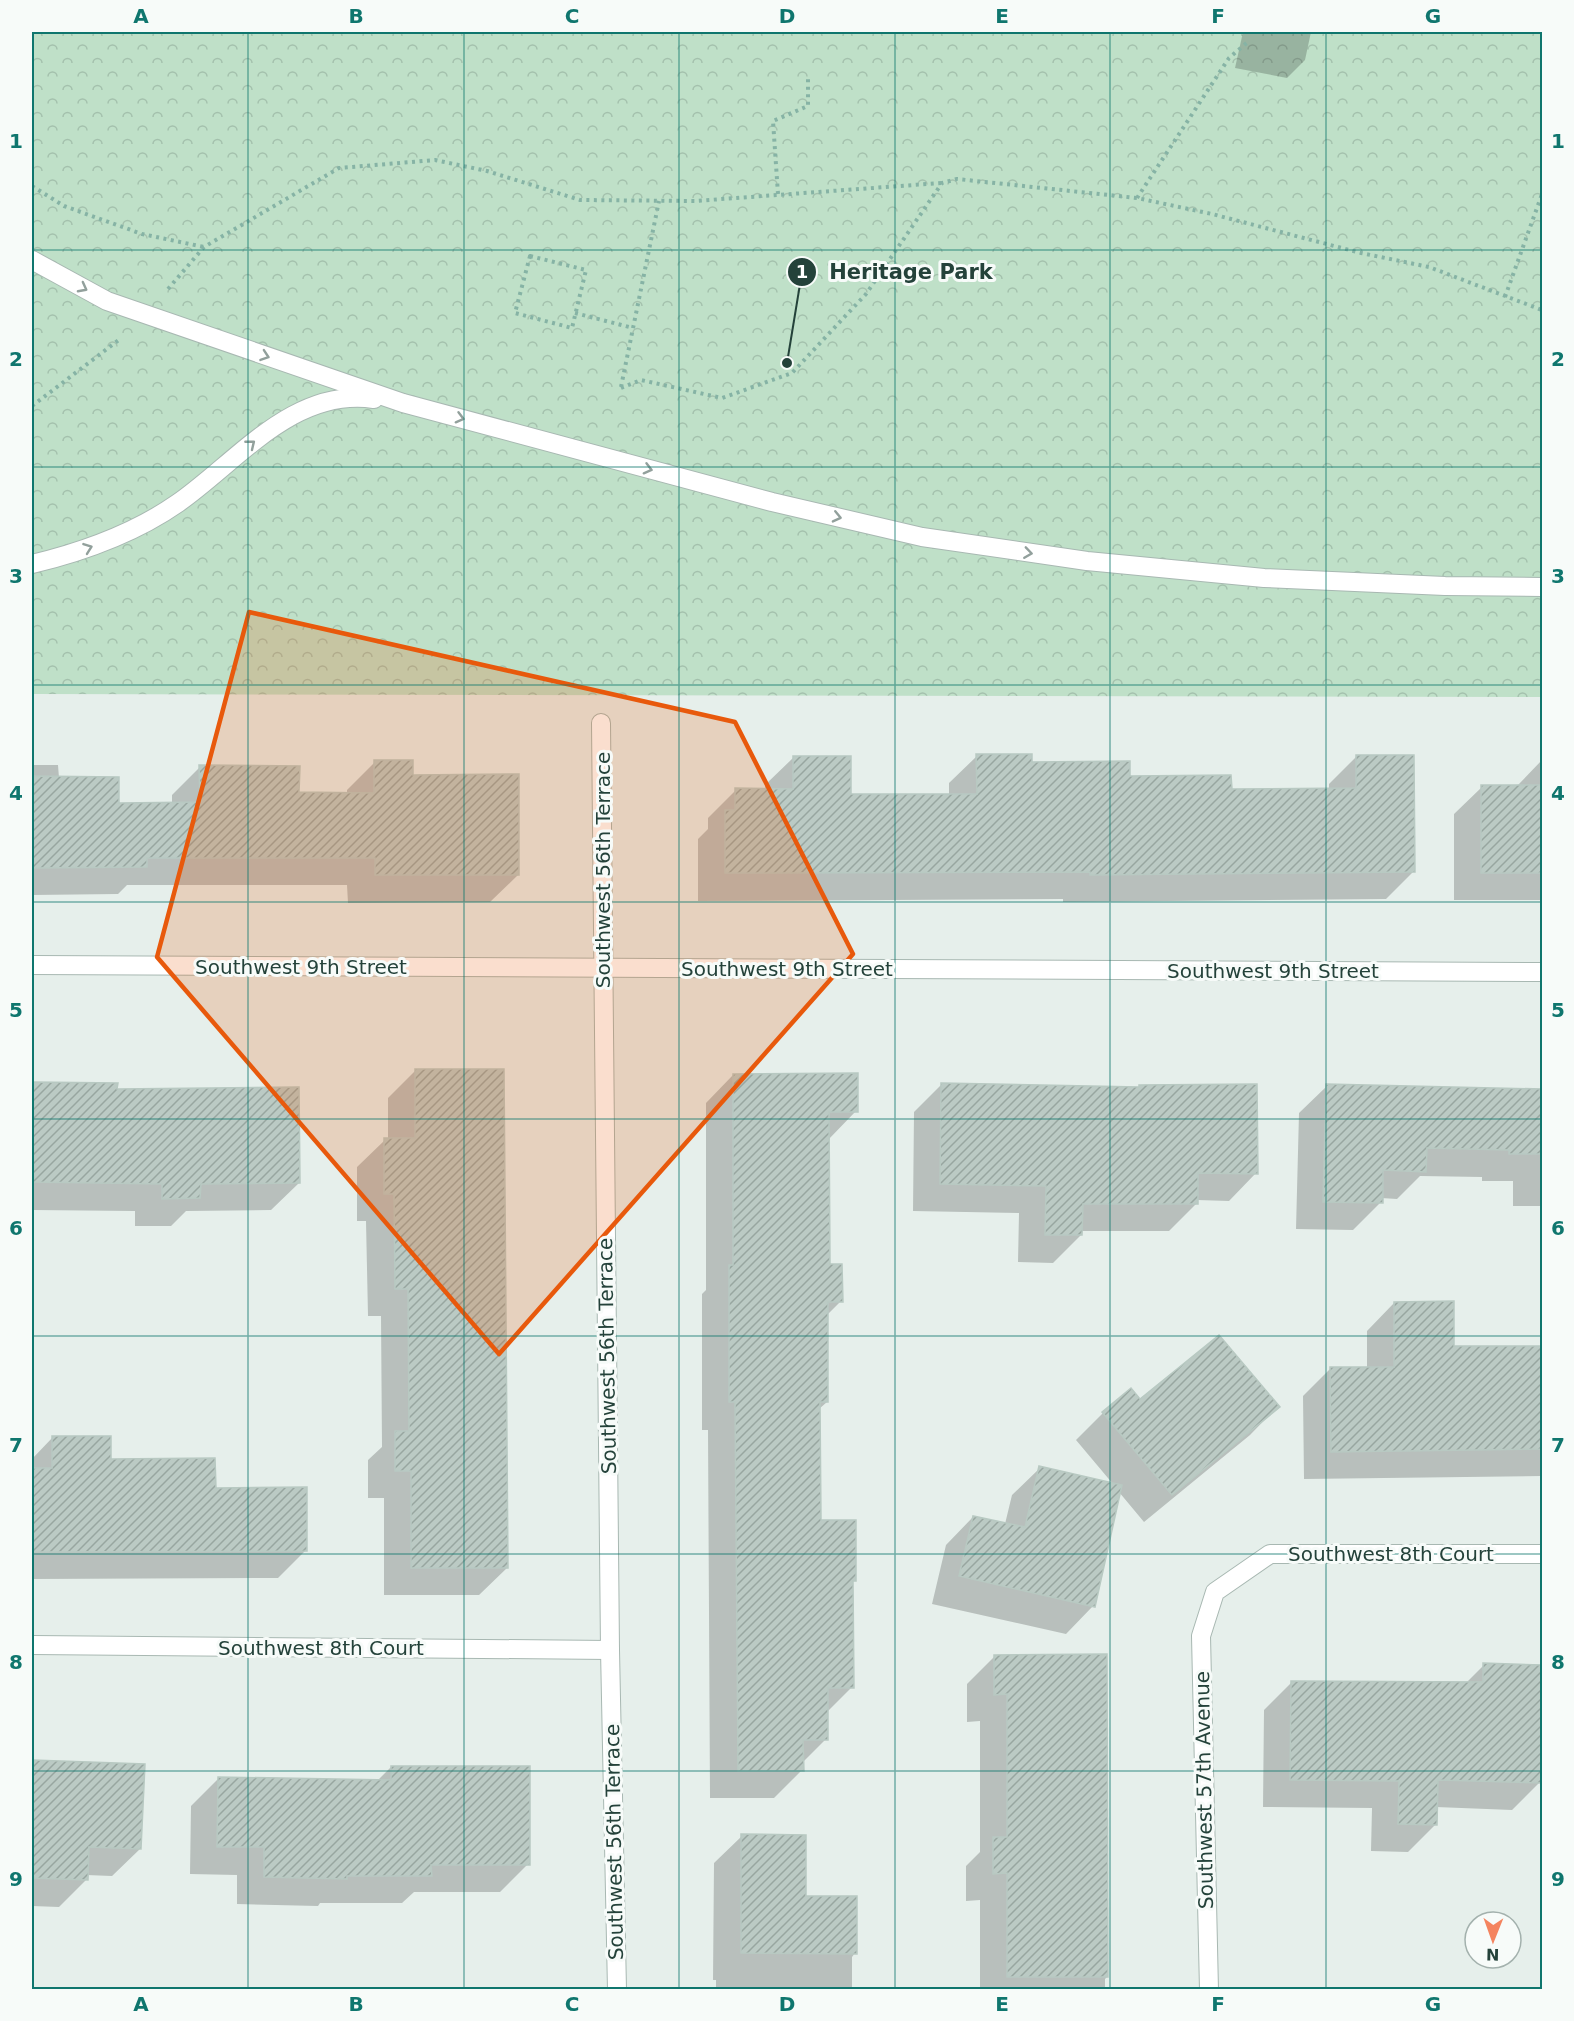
<svg xmlns="http://www.w3.org/2000/svg" width="1574" height="2021" viewBox="0 0 1574 2021" font-family="'DejaVu Sans',sans-serif">
<style>
.forest{fill:url(#forest-crowns)}
.shadow{fill:#0003}
.building{fill:url(#building-hatch);stroke:#b8c9c2;stroke-width:1.5}
.lines{fill:none;stroke-linecap:round;stroke-linejoin:round}
.service-casing{stroke:#a8b8b2;stroke-width:20}
.minor-casing{stroke:#a8b8b2;stroke-width:20}
.path{stroke:#86b3a5;stroke-width:4;stroke-dasharray:3 4.5;stroke-linecap:butt}
.service{stroke:#fff;stroke-width:18}
.minor{stroke:#fff;stroke-width:18}
.oneway{stroke:#92a09c}
.marked{fill:#e8590c;fill-opacity:0.2;stroke:#e8590c;stroke-width:4.5;stroke-linejoin:round}
.grid{fill:none;stroke:#0f766e;stroke-width:1.5;stroke-opacity:0.55}
.labels{text-anchor:middle;dominant-baseline:central;stroke-width:6;stroke-linejoin:round;paint-order:stroke}
.street-label{font-size:20px;fill:#24423a;stroke:#f7fbf9}
.leader{fill:none;stroke:#24423a;stroke-width:2}
.callout-dot{fill:#24423a;stroke:#f7fbf9;stroke-width:2}
.mark-label{font-size:18px;text-anchor:middle;font-weight:bold;fill:#fff}
.callout-label{font-size:21px;text-anchor:middle;font-weight:bold;fill:#24423a;stroke:#f7fbf9;stroke-width:6;stroke-linejoin:round;paint-order:stroke}
.neatline{fill:none;stroke:#0f766e;stroke-width:2}
.grid-label{font-size:20px;text-anchor:middle;font-weight:bold;fill:#0f766e}
</style>
<defs>
<pattern id="forest-crowns" width="20" height="18" patternUnits="userSpaceOnUse" patternTransform="scale(1.5)"><rect width="20" height="18" fill="#bfe0c8"/><path d="M2 6a3 3 0 1 1 6 0M12 15a3 3 0 1 1 6 0" fill="none" stroke="#a4c1ad"/></pattern>
<pattern id="building-hatch" width="6" height="6" patternUnits="userSpaceOnUse" patternTransform="scale(1.5)"><rect width="6" height="6" fill="#bbcac4"/><path d="M-1 1l2-2M0 6l6-6M5 7l2-2" fill="none" stroke="#98a6a0"/></pattern>
</defs>
<rect width="100%" height="100%" fill="#e6efeb"/>
<path class="forest" d="M 32,32 L 1542,32 L 1542,697 L 32,694 Z"/>
<g class="shadow">
<path d="M 1243,32 L 1311,32 L 1305,60 L 1287,78 L 1235,68 Z"/>
<path d="M 977,756 L 1230,791 L 1329,790 L 1329,784 L 1356,757 L 1414,871 L 1386,899 L 1063,902 L 1063,899 L 698,901 L 698,839 L 708,829 L 708,818 L 736,790 L 765,790 L 765,785 L 793,758 L 850,796 L 949,796 L 949,783 Z"/>
<path d="M 1542,760 L 1542,900 L 1454,900 L 1454,814 L 1482,787 L 1518,785 Z"/>
<path d="M 375,762 L 412,776 L 518,875 L 490,902 L 348,903 L 347,885 L 127,885 L 118,894 L 32,895 L 32,765 L 58,765 L 59,778 L 117,804 L 172,804 L 172,795 L 200,767 L 298,793 L 347,794 L 347,790 Z"/>
<path d="M 416,1070 L 507,1568 L 479,1595 L 384,1595 L 384,1498 L 368,1498 L 368,1460 L 382,1447 L 381,1316 L 368,1316 L 366,1221 L 357,1221 L 357,1167 L 385,1140 L 388,1139 L 388,1098 Z"/>
<path d="M 733,1075 L 856,1111 L 828,1140 L 828,1266 L 841,1301 L 826,1316 L 827,1402 L 819,1409 L 819,1522 L 855,1580 L 851,1583 L 852,1687 L 826,1713 L 826,1739 L 802,1763 L 802,1770 L 774,1798 L 710,1798 L 708,1430 L 702,1430 L 702,1294 L 706,1290 L 706,1103 Z"/>
<path d="M 32,1083 L 116,1084 L 116,1091 L 299,1183 L 271,1210 L 186,1211 L 171,1226 L 135,1226 L 135,1211 L 32,1210 Z"/>
<path d="M 942,1084 L 1138,1089 L 1256,1173 L 1229,1201 L 1197,1200 L 1197,1203 L 1169,1231 L 1081,1231 L 1081,1235 L 1053,1263 L 1018,1262 L 1019,1213 L 913,1211 L 914,1112 Z"/>
<path d="M 1327,1086 L 1542,1090 L 1542,1206 L 1513,1206 L 1513,1181 L 1482,1181 L 1482,1177 L 1420,1176 L 1397,1199 L 1381,1198 L 1381,1202 L 1353,1230 L 1296,1229 L 1299,1113 Z"/>
<path d="M 1394,1303 L 1453,1348 L 1542,1348 L 1542,1476 L 1304,1479 L 1303,1396 L 1331,1368 L 1367,1368 L 1367,1331 Z"/>
<path d="M 1140,1402 L 1277,1407 L 1250,1435 L 1144,1522 L 1119,1492 L 1093,1606 L 1066,1634 L 932,1604 L 946,1545 L 973,1517 L 1005,1524 L 1012,1495 L 1040,1468 L 1113,1484 L 1076,1440 L 1103,1413 Z"/>
<path d="M 53,1437 L 110,1461 L 214,1490 L 306,1550 L 278,1578 L 32,1579 L 32,1459 Z"/>
<path d="M 995,1656 L 1107,1977 L 1105,1979 L 1105,1990 L 980,1990 L 980,1900 L 966,1901 L 966,1866 L 980,1852 L 980,1721 L 967,1722 L 967,1684 Z"/>
<path d="M 1484,1665 L 1542,1667 L 1542,1777 L 1540,1777 L 1540,1782 L 1512,1810 L 1436,1807 L 1436,1824 L 1408,1852 L 1371,1851 L 1372,1808 L 1263,1807 L 1264,1710 L 1292,1682 L 1465,1684 Z"/>
<path d="M 32,1762 L 140,1849 L 112,1876 L 86,1875 L 86,1880 L 59,1907 L 32,1906 Z"/>
<path d="M 391,1767 L 528,1864 L 500,1892 L 414,1892 L 402,1903 L 320,1903 L 318,1906 L 237,1904 L 237,1875 L 190,1874 L 191,1806 L 218,1779 L 377,1781 Z"/>
<path d="M 742,1836 L 804,1897 L 855,1953 L 852,1957 L 852,1990 L 716,1990 L 716,1980 L 713,1980 L 714,1863 Z"/>
</g>
<g class="building">
<path d="M 976,754 L 1032,754 L 1032,762 L 1130,761 L 1130,776 L 1231,775 L 1232,789 L 1356,788 L 1356,755 L 1414,755 L 1415,872 L 1090,875 L 1090,872 L 725,873 L 725,810 L 735,810 L 735,788 L 793,789 L 793,756 L 851,756 L 851,794 L 977,794 Z"/>
<path d="M 374,760 L 413,760 L 413,775 L 519,774 L 519,875 L 375,875 L 375,858 L 147,858 L 147,867 L 32,868 L 32,776 L 119,777 L 119,803 L 200,802 L 199,765 L 300,766 L 299,792 L 374,793 Z"/>
<rect x="1481" y="785" width="61" height="88"/>
<path d="M 415,1069 L 504,1069 L 508,1568 L 411,1568 L 411,1471 L 395,1471 L 395,1431 L 409,1431 L 408,1289 L 395,1289 L 394,1194 L 384,1194 L 384,1138 L 415,1138 Z"/>
<path d="M 858,1073 L 858,1112 L 829,1112 L 830,1264 L 842,1264 L 843,1302 L 828,1302 L 828,1402 L 820,1402 L 821,1520 L 856,1520 L 856,1581 L 853,1581 L 854,1688 L 828,1688 L 828,1740 L 803,1740 L 804,1771 L 738,1771 L 735,1402 L 729,1402 L 729,1265 L 733,1265 L 733,1074 Z"/>
<path d="M 32,1082 L 118,1083 L 117,1089 L 299,1087 L 300,1183 L 201,1184 L 200,1198 L 162,1199 L 162,1184 L 32,1182 Z"/>
<path d="M 941,1083 L 1139,1087 L 1139,1085 L 1257,1084 L 1258,1174 L 1198,1173 L 1198,1204 L 1083,1204 L 1082,1235 L 1045,1235 L 1046,1186 L 940,1184 Z"/>
<path d="M 1326,1084 L 1542,1089 L 1542,1154 L 1509,1154 L 1509,1150 L 1427,1148 L 1426,1172 L 1383,1170 L 1383,1203 L 1323,1202 Z"/>
<path d="M 1454,1301 L 1454,1346 L 1542,1346 L 1542,1449 L 1331,1452 L 1330,1367 L 1394,1367 L 1394,1302 Z"/>
<path d="M 1219,1335 L 1280,1407 L 1172,1495 L 1102,1412 L 1131,1388 L 1140,1399 Z"/>
<path d="M 52,1436 L 111,1436 L 111,1459 L 215,1458 L 216,1488 L 307,1487 L 307,1551 L 32,1552 L 32,1468 L 52,1468 Z"/>
<path d="M 1039,1466 L 1122,1485 L 1095,1607 L 959,1576 L 973,1516 L 1025,1527 Z"/>
<path d="M 1107,1654 L 1108,1977 L 1007,1977 L 1007,1873 L 993,1874 L 993,1837 L 1007,1837 L 1007,1694 L 994,1695 L 994,1655 Z"/>
<path d="M 1483,1663 L 1542,1665 L 1541,1783 L 1438,1780 L 1437,1825 L 1398,1824 L 1399,1781 L 1290,1780 L 1291,1681 L 1483,1682 Z"/>
<path d="M 32,1760 L 145,1764 L 141,1849 L 89,1847 L 88,1880 L 32,1878 Z"/>
<path d="M 391,1766 L 530,1766 L 530,1865 L 431,1865 L 432,1876 L 347,1876 L 347,1879 L 264,1877 L 264,1847 L 217,1847 L 218,1777 L 391,1780 Z"/>
<path d="M 741,1834 L 806,1835 L 806,1896 L 857,1896 L 857,1954 L 741,1953 Z"/>
</g>
<g class="lines">
<g class="service-casing">
<g id="service">
<path d="M 32,260 L 107,301 L 403,403 L 772,502 L 922,537 L 1087,561 L 1264,578 L 1445,586 L 1542,587"/>
<path d="M 32,564 C 82,552 135,533 178,503 C 237,462 293,387 374,399"/>
</g>
</g>
<g class="minor-casing">
<g id="minor">
<path d="M 601,723 L 610,1650 L 617,1990"/>
<path d="M 32,965 L 1542,972"/>
<path d="M 32,1645 L 610,1650"/>
<path d="M 1209,1990 L 1201,1636 L 1215,1592 L 1270,1554 L 1542,1554"/>
</g>
</g>
<g class="path">
<path d="M 32,186 L 64,206 L 142,234 L 204,247"/>
<path d="M 778,194 L 773,121 L 808,106 L 808,75"/>
<path d="M 1137,198 L 1229,58 L 1249,41"/>
<path d="M 530,256 L 586,270 L 572,328 L 515,313 Z"/>
<path d="M 168,289 L 204,247 L 339,168 L 435,160 L 487,171 L 580,200 L 695,201 L 941,183"/>
<path d="M 1505,297 L 1542,194"/>
<path d="M 575,313 L 633,328"/>
<path d="M 621,387 L 659,201"/>
<path d="M 621,388 L 641,380 L 722,398 L 792,373 L 866,294 L 942,183 L 957,179 L 1137,198 L 1212,214 L 1361,253 L 1429,267 L 1542,310"/>
<path d="M 32,406 L 120,339"/>
</g>
<use href="#service" class="service"/>
<use href="#minor" class="minor"/>
</g>
<defs><path id="oneway-chevron" d="M-2-3.5L2.5 0L-2 3.5" fill="none" stroke-width="1.6" stroke-linecap="round" stroke-linejoin="round" transform="scale(1.5)"/></defs>
<g class="oneway">
<use href="#oneway-chevron" transform="translate(83 288) rotate(28)"/>
<use href="#oneway-chevron" transform="translate(265 356) rotate(19)"/>
<use href="#oneway-chevron" transform="translate(460 418) rotate(15)"/>
<use href="#oneway-chevron" transform="translate(251 444) rotate(-39)"/>
<use href="#oneway-chevron" transform="translate(648 469) rotate(15)"/>
<use href="#oneway-chevron" transform="translate(837 517) rotate(13)"/>
<use href="#oneway-chevron" transform="translate(88 548) rotate(-20)"/>
<use href="#oneway-chevron" transform="translate(1028 553) rotate(8)"/>
</g>
<path class="marked" d="M 249,612 L 735,722 L 853,954 L 499,1354 L 157,957 Z"/>
<path class="grid" d="M 248,32 L 248,1990M 464,32 L 464,1990M 679,32 L 679,1990M 895,32 L 895,1990M 1110,32 L 1110,1990M 1326,32 L 1326,1990M 32,250 L 1542,250M 32,467 L 1542,467M 32,685 L 1542,685M 32,902 L 1542,902M 32,1119 L 1542,1119M 32,1336 L 1542,1336M 32,1554 L 1542,1554M 32,1771 L 1542,1771"/>
<g class="labels">
<g class="street-label">
<text transform="translate(603 870) rotate(-90)">Southwest 56th Terrace</text>
<text x="301" y="967">Southwest 9th Street</text>
<text x="787" y="969">Southwest 9th Street</text>
<text x="1273" y="971">Southwest 9th Street</text>
<text transform="translate(607 1356) rotate(-91)">Southwest 56th Terrace</text>
<text x="1391" y="1554">Southwest 8th Court</text>
<text x="321" y="1648">Southwest 8th Court</text>
<text transform="translate(1204 1790) rotate(-91)">Southwest 57th Avenue</text>
<text transform="translate(614 1842) rotate(-91)">Southwest 56th Terrace</text>
</g>
</g>
<path class="leader" d="M787 363L802 272"/>
<g class="callout-dot">
<circle cx="787" cy="363" r="6"/>
<circle cx="802" cy="272" r="15"/>
</g>
<g class="mark-label">
<text x="802" y="278">1</text>
</g>
<g class="callout-label">
<text x="911" y="279">Heritage Park</text>
</g>
<rect width="1574" height="2021" fill="none" stroke="#f7fbf9" stroke-width="66"/>
<g transform="translate(1493 1940) rotate(181)"><circle r="28" fill="#f7fbf9" stroke="#a3b1ad" stroke-width="1.5"/>
<path d="M0-4.5L10 22L0 15L-10 22Z" fill="#f4845f"/>
<text y="-9" font-size="16" font-weight="bold" text-anchor="middle" fill="#24423a">N</text>
</g>
<rect x="33" y="33" width="1508" height="1955" class="neatline"/>
<g class="grid-label">
<text x="141" y="23">A</text>
<text x="356" y="23">B</text>
<text x="572" y="23">C</text>
<text x="787" y="23">D</text>
<text x="1002" y="23">E</text>
<text x="1218" y="23">F</text>
<text x="1433" y="23">G</text>
<text x="16" y="148">1</text>
<text x="1558" y="148">1</text>
<text x="16" y="366">2</text>
<text x="1558" y="366">2</text>
<text x="16" y="583">3</text>
<text x="1558" y="583">3</text>
<text x="16" y="800">4</text>
<text x="1558" y="800">4</text>
<text x="16" y="1017">5</text>
<text x="1558" y="1017">5</text>
<text x="16" y="1235">6</text>
<text x="1558" y="1235">6</text>
<text x="16" y="1452">7</text>
<text x="1558" y="1452">7</text>
<text x="16" y="1669">8</text>
<text x="1558" y="1669">8</text>
<text x="16" y="1886">9</text>
<text x="1558" y="1886">9</text>
<text x="141" y="2011">A</text>
<text x="356" y="2011">B</text>
<text x="572" y="2011">C</text>
<text x="787" y="2011">D</text>
<text x="1002" y="2011">E</text>
<text x="1218" y="2011">F</text>
<text x="1433" y="2011">G</text>
</g>
</svg>
